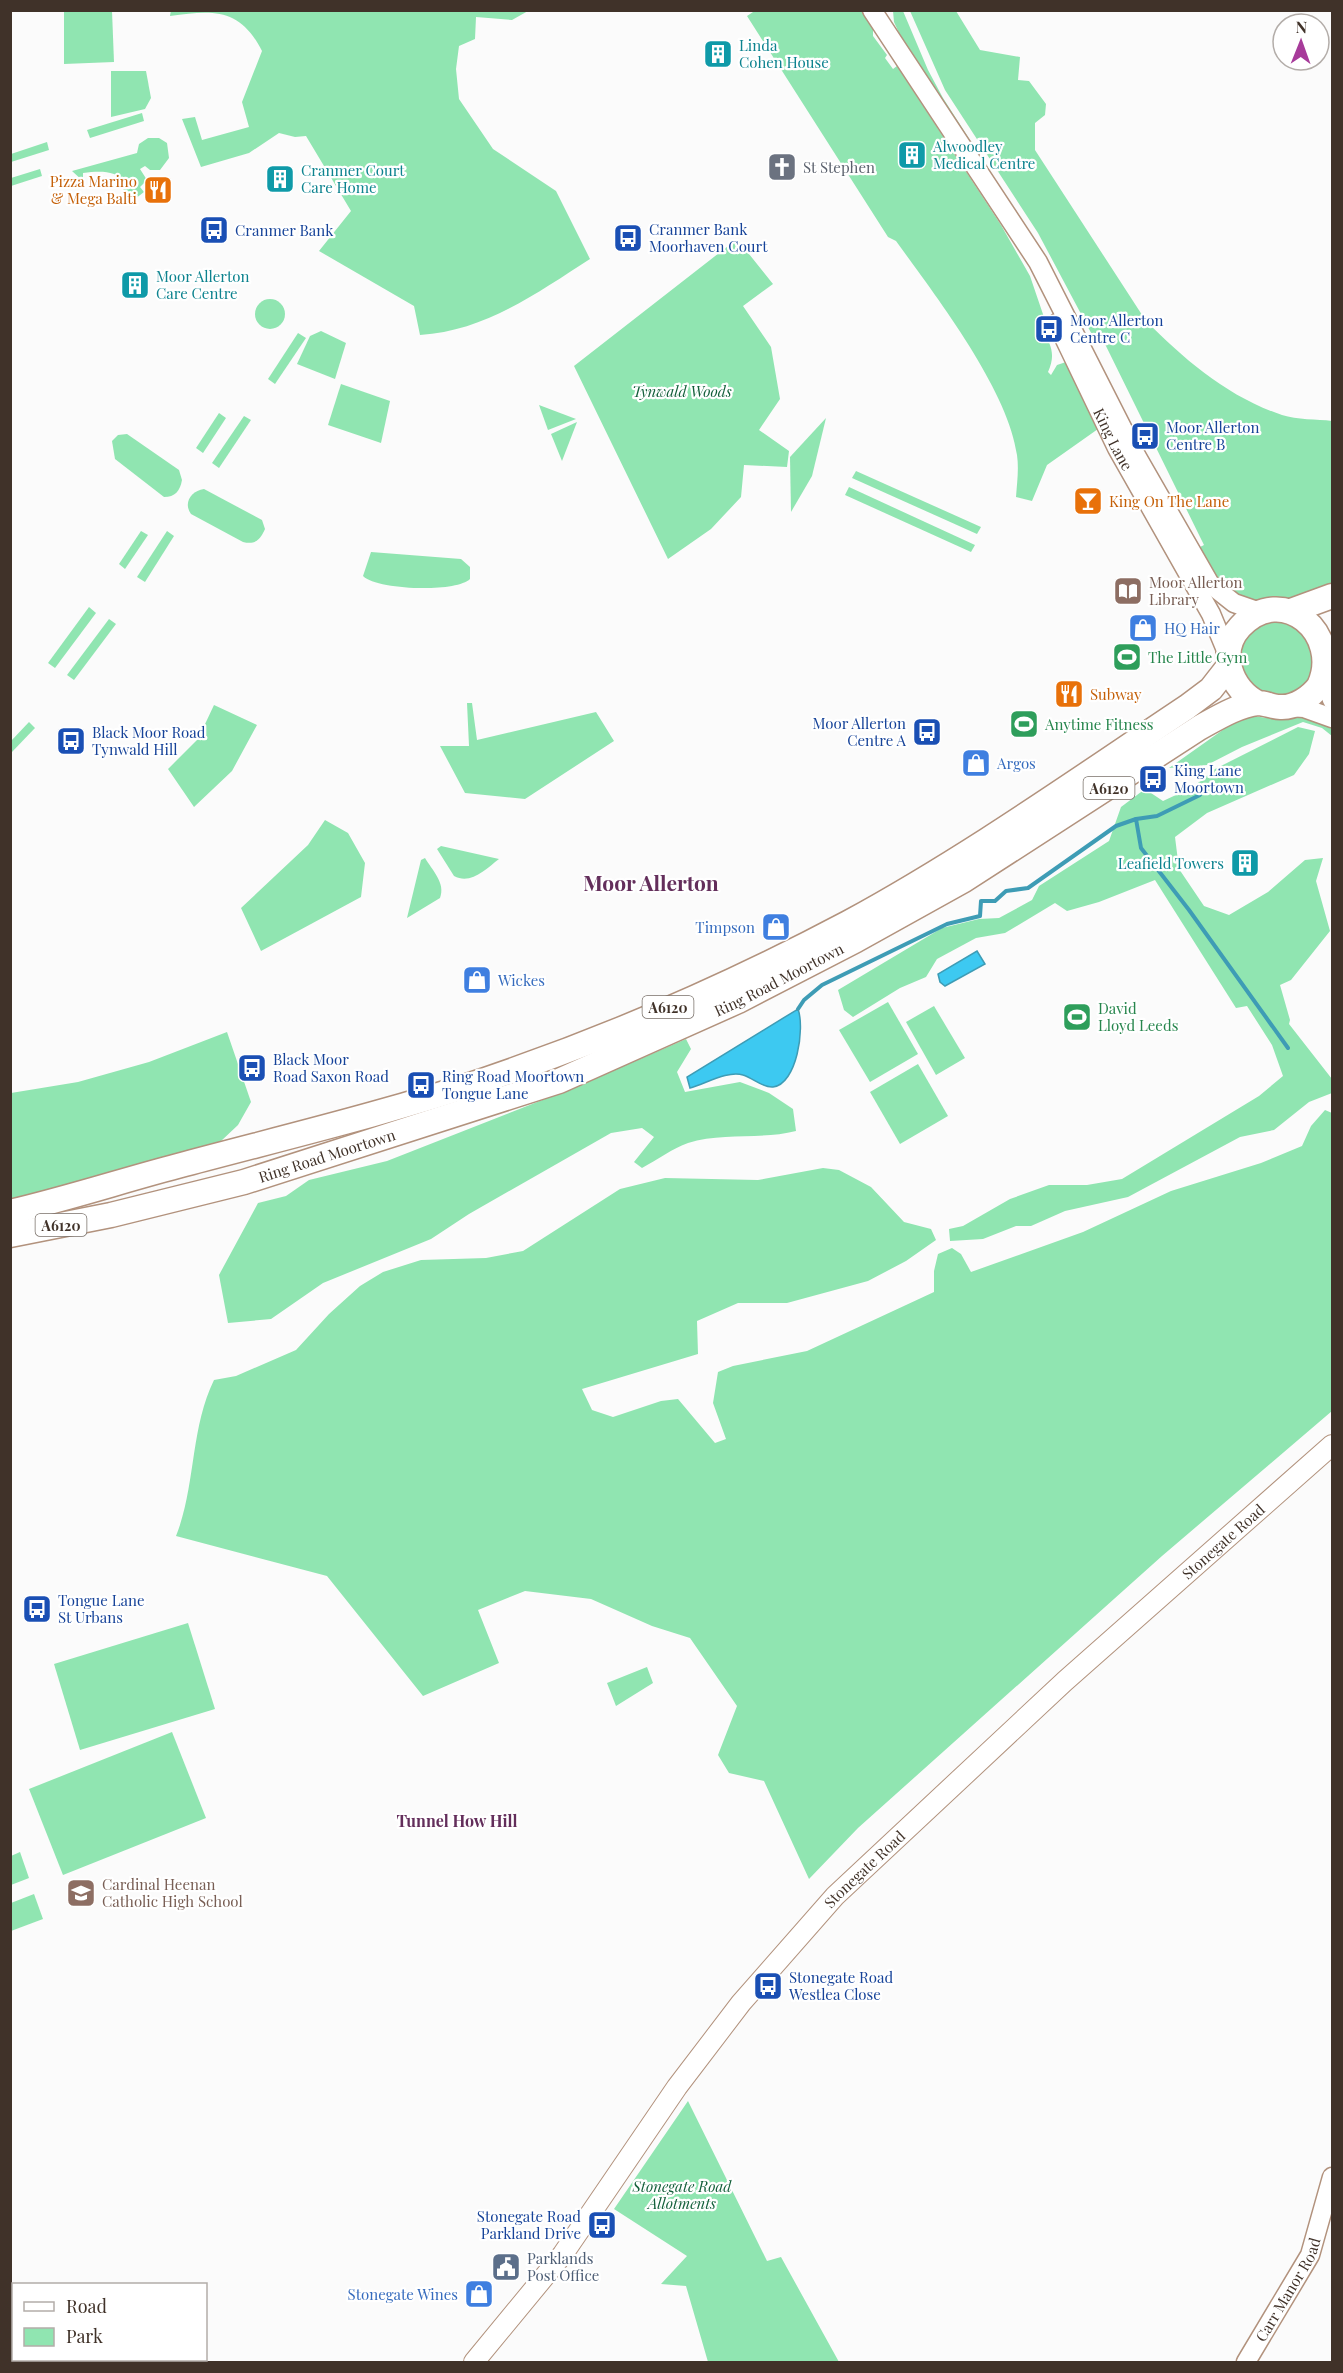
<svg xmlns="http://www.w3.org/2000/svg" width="1343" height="2373" viewBox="0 0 1343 2373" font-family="'Playfair Display',serif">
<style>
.green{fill:#90e5b1}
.water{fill:#3dc9f1;stroke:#3e9cb5;stroke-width:1.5}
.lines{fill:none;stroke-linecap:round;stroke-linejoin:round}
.stream{stroke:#3e9cb5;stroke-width:4}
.tertiary-casing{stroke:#b2927d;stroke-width:21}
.secondary-casing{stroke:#b2927d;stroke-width:22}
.trunk-casing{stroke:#b2927d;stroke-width:27}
.tertiary{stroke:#fff;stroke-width:18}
.secondary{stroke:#fff;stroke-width:20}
.trunk{stroke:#fff;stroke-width:24}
.labels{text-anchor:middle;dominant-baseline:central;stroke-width:4.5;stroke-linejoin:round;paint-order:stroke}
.shield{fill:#fff;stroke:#797069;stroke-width:1.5}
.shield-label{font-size:14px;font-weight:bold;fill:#403229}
.culture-label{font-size:15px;fill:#0d838f;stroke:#fff;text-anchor:start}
.worship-label{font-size:15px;fill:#5b616d;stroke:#fff;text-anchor:start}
.food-label{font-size:15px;fill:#c56008;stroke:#fff;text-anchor:start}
.transit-label{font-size:15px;fill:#164399;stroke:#fff;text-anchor:start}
.park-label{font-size:15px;font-style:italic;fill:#135f3a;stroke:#fff}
.street-label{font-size:15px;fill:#403229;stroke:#fff}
.education-label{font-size:15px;fill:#785e54;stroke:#fff;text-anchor:start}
.shop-label{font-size:15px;fill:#366cbe;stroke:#fff;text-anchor:start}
.leisure-label{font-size:15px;fill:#27864d;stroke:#fff;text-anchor:start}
.service-label{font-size:15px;fill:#4e5e75;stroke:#fff;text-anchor:start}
.neighbourhood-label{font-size:16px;font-weight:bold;fill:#632e5b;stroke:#fff}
.district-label{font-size:21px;font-weight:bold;fill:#632e5b;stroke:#fff}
</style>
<rect width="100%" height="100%" fill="#fbfbfb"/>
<g class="green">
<path d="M 171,10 L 528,11 L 512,20 L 476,17 L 475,39 L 459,46 L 456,69 L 459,99 L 493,149 L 556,191 L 590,259 C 537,293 485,331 420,335 L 414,306 L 319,251 L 351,211 L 306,136 L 295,137 L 279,133 L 249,153 L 201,167 L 182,119 L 195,117 L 202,140 L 249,127 L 242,102 L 262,51 C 240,8 214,10 170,16 Z"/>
<path d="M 756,10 L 866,11 L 873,20 L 873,36 L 887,55 L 885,58 L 893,69 L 897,66 L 1001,225 L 1030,276 L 1047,326 L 1043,330 C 1051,346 1056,354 1048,372 L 1051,375 L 1057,365 L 1066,362 L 1098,429 L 1047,465 L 1032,501 L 1016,497 C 1017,483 1019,469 1017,455 C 1008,389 935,295 896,241 L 888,237 L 747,16 Z"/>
<path d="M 64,11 L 112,11 L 114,62 L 64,64 Z"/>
<path d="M 893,11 L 903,11 L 928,70 L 943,98 L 1050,265 L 1048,266 L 905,46 L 894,22 Z"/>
<path d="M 910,11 L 956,11 L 980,50 L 1020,57 L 1018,80 L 1029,81 L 1046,104 L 1045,115 L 1035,123 L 1035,150 L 1146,321 C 1185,360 1228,397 1282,415 C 1297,420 1317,419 1332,421 L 1332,590 L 1311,600 L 1248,600 L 1221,586 L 1198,548 L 1204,545 L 1103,340 L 1097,344 L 1038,233 L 945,90 Z"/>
<path d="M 111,71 L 146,71 L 151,98 L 145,109 L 111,117 Z"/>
<path d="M 142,113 L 144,121 L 90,138 L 87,130 Z"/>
<path d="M 148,138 L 159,138 L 167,143 L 169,158 L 160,170 L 150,170 L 145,166 L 140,169 L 147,180 L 140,187 L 144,192 L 131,202 L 123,190 L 128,183 C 114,170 101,171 83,173 L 83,181 L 72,171 L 137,153 L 139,144 Z"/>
<path d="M 47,142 L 49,150 L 11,162 L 11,154 Z"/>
<path d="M 40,169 L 42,176 L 11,186 L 11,178 Z"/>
<path d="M 737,239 L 773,284 L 743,306 L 771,347 L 780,399 L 759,430 L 789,451 L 787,467 L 744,465 L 741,497 L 711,529 L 668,559 L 574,366 Z"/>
<circle cx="270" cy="314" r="15"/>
<path d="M 321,331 L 346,343 L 335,379 L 297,364 L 310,336 Z"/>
<path d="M 298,333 L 306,338 L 275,384 L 268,379 Z"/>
<path d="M 341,384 L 390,401 L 381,443 L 328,425 Z"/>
<path d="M 539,405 L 576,419 L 548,430 Z"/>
<path d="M 219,413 L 226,418 L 203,453 L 196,448 Z"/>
<path d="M 244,416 L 251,420 L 219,468 L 212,463 Z"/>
<path d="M 826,418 L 812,476 L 791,512 L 790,457 Z"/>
<path d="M 577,422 L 562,461 L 551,434 Z"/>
<path d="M 127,434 L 179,470 L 182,480 C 180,491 175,497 164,497 L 115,459 L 112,441 L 118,435 Z"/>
<path d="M 856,471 L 981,527 L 977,534 L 852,478 Z"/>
<path d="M 849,487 L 975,545 L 971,552 L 845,495 Z"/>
<path d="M 204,489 L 262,520 L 265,529 C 260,540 255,545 243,542 L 191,514 C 183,503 191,491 204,489 Z"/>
<path d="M 141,531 L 148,535 L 125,569 L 119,564 Z"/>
<path d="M 167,531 L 174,536 L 145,582 L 137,577 Z"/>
<path d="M 371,552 L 461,559 L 470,567 L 470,579 C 455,593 377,590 363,576 Z"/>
<path d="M 89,607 L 96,613 L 55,668 L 48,663 Z"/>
<path d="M 1284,618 L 1313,639 L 1314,674 L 1299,692 L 1276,698 L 1252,688 L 1239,666 L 1242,641 L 1259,623 Z"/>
<path d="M 109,619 L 116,624 L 74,680 L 67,675 Z"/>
<path d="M 467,703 L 472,703 L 477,740 L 596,712 L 614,741 L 525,799 L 465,793 L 440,746 L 469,746 Z"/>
<path d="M 214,705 L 257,725 L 232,771 L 194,807 L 168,769 L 198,739 Z"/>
<path d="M 1317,712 L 1332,718 L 1332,736 L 1322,728 L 1303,722 L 1242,747 L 1207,765 L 1169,768 L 1234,722 L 1252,716 L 1275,719 Z"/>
<path d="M 29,722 L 35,728 L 11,753 L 11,741 Z"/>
<path d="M 1298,727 L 1315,731 L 1309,754 L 1294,775 L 1207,813 L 1175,837 L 1179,869 L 1204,906 L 1229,915 L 1268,892 L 1305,860 L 1323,858 L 1316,881 L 1330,931 L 1291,980 L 1280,985 L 1290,1020 L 1289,1024 L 1332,1079 L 1332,1093 L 1309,1102 L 1274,1130 L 1240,1137 L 1128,1197 L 1065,1211 L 1031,1226 L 1016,1226 L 983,1239 L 950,1241 L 949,1229 L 963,1226 L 1010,1199 L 1049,1185 L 1087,1185 L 1122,1179 L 1259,1096 L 1283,1076 L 1272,1045 L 1247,1006 L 1236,1008 L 1155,880 L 1099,902 L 1067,911 L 1055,903 L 1005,933 L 976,938 L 937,959 L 926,977 L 900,988 L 853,1017 L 844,1010 L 838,990 L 942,928 L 979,919 L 999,918 L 1032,900 L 1039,886 L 1109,841 L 1121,807 L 1145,789 L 1163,801 L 1193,787 L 1215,769 Z"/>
<path d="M 325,820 L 348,833 L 365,863 L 361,897 L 261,951 L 241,908 L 308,845 Z"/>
<path d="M 441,846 L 499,859 C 486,869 471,885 454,876 L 437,849 Z"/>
<path d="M 425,858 C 432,870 446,883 440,898 L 407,918 L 421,860 Z"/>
<path d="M 888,1002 L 918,1054 L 870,1082 L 839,1030 Z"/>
<path d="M 934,1006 L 965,1058 L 936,1075 L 906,1022 Z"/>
<path d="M 227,1032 L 251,1102 L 238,1125 L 220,1142 L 173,1158 L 11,1202 L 11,1093 L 78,1082 L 149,1062 Z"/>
<path d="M 686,1039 L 691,1049 L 677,1072 L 685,1092 L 740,1082 L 769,1093 L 793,1109 L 796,1131 C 761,1140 722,1132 688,1143 C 673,1148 657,1160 642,1168 L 634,1162 L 654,1137 L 642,1128 L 611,1133 L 469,1214 L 431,1239 L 323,1283 L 271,1319 L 228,1323 L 219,1275 L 258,1203 L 286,1196 L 309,1180 L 387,1161 L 578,1086 Z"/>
<path d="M 918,1064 L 948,1116 L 900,1144 L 870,1092 Z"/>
<path d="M 1325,1110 L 1332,1113 L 1332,1411 L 1162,1556 L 858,1828 L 809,1879 L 764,1781 L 729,1773 L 718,1755 L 737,1706 L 690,1638 L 652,1626 L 591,1599 L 525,1591 L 478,1610 L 499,1663 L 423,1696 L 327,1576 L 176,1536 C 196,1486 190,1429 214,1380 L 236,1376 L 296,1350 L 329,1314 L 360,1286 L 383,1272 L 421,1260 L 486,1258 L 523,1251 L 620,1189 L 665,1178 L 758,1180 L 823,1168 L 839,1170 L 871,1187 L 904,1222 L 931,1229 L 936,1240 L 906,1261 L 868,1281 L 787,1303 L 738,1303 L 697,1321 L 698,1354 L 582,1389 L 592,1410 L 613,1417 L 661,1401 L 678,1399 L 715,1443 L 726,1439 L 713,1403 L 718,1372 L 733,1366 L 807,1351 L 934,1292 L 934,1271 L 938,1254 L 952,1248 L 961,1254 L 971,1272 L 1083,1232 L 1171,1191 L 1261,1163 L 1302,1146 L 1311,1126 Z"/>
<path d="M 188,1623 L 215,1709 L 80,1750 L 54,1664 Z"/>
<path d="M 647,1667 L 653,1683 L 616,1706 L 607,1683 Z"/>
<path d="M 172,1732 L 206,1818 L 63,1875 L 29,1789 Z"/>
<path d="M 20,1852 L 29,1878 L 11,1885 L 11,1856 Z"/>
<path d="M 34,1894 L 43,1919 L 11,1931 L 11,1903 Z"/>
<path d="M 688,2101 L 767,2261 L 781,2257 L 839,2362 L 708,2362 L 686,2286 L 661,2284 L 687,2256 L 614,2209 Z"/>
</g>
<g class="water">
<path d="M 977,951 L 985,964 L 945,986 L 940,982 L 938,974 Z"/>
<path d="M 798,1009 C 805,1028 797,1084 773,1087 C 763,1088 753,1078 743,1075 C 728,1070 705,1084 690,1088 L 687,1077 Z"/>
</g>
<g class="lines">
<g class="stream">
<path d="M 1136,819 L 1157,816 L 1200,795"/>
<path d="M 798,1009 L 804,1000 L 822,985 L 947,924 L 980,916 L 981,901 L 995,901 L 1006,891 L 1028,888 L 1116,826 L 1136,819 L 1141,848 L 1189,910 L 1288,1048"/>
</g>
<g class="tertiary-casing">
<g id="tertiary">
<path d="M 872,10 L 1038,262 L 1137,457 L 1210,584 L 1234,603 L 1260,612"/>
<path id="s1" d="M 1057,323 L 1117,448 L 1211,614 L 1228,655"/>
<path d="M 1324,675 L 1332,700"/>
<path d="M 1288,707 L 1304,708 L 1332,718"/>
<path id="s2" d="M 1246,2362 L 1310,2255 L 1332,2177"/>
</g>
</g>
<g class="secondary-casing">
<g id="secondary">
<path id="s3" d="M 474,2362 L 563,2254 L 677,2087 L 741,2003 L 835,1896 L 1065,1681 L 1332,1445"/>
</g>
</g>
<g class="trunk-casing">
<g id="trunk">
<path d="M 1291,611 L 1332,596"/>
<path d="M 10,1212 C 70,1198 127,1179 185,1164 C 286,1137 387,1113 485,1080 C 609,1038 733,984 848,923 C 966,859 1076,781 1187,707 L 1211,689 L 1229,666"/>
<path id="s4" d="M 10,1235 L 111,1215 L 244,1182 L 559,1081 L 738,1001 L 856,940 L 964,880 L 1199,728 C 1217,718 1238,705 1258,703 C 1265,703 1273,707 1280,707 C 1295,708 1311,697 1319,686 C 1343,634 1282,581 1240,627 C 1217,652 1231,690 1258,703"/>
</g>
</g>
<use href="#tertiary" class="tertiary"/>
<use href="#secondary" class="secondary"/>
<use href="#trunk" class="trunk"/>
</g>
<defs>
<g id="building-square" transform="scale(1.5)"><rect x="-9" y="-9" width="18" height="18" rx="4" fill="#0f9aa8" stroke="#fff"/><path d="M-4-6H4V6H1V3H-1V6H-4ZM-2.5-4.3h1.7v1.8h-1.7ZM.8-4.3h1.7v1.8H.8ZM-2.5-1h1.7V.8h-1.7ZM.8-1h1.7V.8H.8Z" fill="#fff"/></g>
<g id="church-square" transform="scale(1.5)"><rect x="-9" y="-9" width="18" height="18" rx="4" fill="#6b7280" stroke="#fff"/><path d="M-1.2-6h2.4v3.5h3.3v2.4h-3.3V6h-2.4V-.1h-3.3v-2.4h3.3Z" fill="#fff"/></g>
<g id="restaurant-square" transform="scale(1.5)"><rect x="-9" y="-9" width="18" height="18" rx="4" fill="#e8710a" stroke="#fff"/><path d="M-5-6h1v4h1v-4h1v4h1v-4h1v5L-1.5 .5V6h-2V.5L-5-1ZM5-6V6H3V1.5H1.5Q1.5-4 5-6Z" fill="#fff"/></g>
<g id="bus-square" transform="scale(1.5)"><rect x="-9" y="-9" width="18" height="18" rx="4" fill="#1a4fb4" stroke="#fff"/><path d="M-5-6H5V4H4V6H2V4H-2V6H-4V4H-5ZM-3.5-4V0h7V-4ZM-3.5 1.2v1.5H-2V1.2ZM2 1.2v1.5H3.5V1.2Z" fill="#fff"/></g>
<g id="bar-square" transform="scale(1.5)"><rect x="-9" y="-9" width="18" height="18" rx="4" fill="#e8710a" stroke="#fff"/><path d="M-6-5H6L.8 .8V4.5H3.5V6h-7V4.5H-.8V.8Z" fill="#fff"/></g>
<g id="library-square" transform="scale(1.5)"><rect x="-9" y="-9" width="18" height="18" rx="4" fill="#8d6e63" stroke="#fff"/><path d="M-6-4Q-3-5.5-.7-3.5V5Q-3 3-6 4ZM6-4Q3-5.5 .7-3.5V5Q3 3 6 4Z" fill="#fff"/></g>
<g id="shop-square" transform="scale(1.5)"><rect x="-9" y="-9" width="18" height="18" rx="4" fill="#3f7fe0" stroke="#fff"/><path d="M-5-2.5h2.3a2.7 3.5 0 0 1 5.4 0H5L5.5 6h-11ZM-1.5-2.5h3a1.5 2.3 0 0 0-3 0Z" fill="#fff"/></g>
<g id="stadium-square" transform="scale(1.5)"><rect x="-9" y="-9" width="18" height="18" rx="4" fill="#2e9e5b" stroke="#fff"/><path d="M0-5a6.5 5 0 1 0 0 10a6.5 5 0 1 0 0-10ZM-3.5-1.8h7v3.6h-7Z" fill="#fff"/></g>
<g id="school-square" transform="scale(1.5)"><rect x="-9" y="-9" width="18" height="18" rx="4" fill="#8d6e63" stroke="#fff"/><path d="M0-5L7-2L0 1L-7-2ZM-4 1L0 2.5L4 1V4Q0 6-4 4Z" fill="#fff"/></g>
<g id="civic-square" transform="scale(1.5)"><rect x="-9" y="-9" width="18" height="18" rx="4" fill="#5c6f8a" stroke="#fff"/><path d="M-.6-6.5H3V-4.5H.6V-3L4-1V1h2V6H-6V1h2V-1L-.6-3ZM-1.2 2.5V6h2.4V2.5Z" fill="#fff"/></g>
</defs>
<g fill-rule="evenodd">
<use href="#building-square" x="718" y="54"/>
<use href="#building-square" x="912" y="155"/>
<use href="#church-square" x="782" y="167"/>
<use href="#building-square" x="280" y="179"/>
<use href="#restaurant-square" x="158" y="190"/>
<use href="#bus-square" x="214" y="230"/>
<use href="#bus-square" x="628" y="238"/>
<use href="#building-square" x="135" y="285"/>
<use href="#bus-square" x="1049" y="329"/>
<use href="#bus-square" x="1145" y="436"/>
<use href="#bar-square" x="1088" y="501"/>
<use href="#library-square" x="1128" y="591"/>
<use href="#shop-square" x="1143" y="628"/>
<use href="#stadium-square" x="1127" y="657"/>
<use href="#restaurant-square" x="1069" y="694"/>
<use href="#stadium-square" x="1024" y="724"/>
<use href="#bus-square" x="927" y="732"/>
<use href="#bus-square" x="71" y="741"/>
<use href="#shop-square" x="976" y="763"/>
<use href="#bus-square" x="1153" y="779"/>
<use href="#building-square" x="1245" y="863"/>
<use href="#shop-square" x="776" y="927"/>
<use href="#shop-square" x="477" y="980"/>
<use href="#stadium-square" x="1077" y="1017"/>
<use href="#bus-square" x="252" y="1068"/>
<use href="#bus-square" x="421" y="1085"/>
<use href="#bus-square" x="37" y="1609"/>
<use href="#school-square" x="81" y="1893"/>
<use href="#bus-square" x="768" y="1986"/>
<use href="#bus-square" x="602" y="2225"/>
<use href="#civic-square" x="506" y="2267"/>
<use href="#shop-square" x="479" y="2294"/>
</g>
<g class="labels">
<g class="shield">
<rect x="1083.5" y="777" width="51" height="22" rx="4.5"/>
<rect x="642.5" y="996" width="51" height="22" rx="4.5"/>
<rect x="35.5" y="1214" width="51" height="22" rx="4.5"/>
</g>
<g class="shield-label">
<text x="1109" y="788">A6120</text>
<text x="668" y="1007">A6120</text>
<text x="61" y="1225">A6120</text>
</g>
<g class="culture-label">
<text x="739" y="45">Linda<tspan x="739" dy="17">Cohen House</tspan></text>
<text x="933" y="146">Alwoodley<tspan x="933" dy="17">Medical Centre</tspan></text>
<text x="301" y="170">Cranmer Court<tspan x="301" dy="17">Care Home</tspan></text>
<text x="156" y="276">Moor Allerton<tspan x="156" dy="17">Care Centre</tspan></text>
<text x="1224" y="863" text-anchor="end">Leafield Towers</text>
</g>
<g class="worship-label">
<text x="803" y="167">St Stephen</text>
</g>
<g class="food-label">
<text x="137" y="181" text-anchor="end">Pizza Marino<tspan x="137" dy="17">&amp; Mega Balti</tspan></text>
<text x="1109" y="501">King On The Lane</text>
<text x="1090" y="694">Subway</text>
</g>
<g class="transit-label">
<text x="649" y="229">Cranmer Bank<tspan x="649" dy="17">Moorhaven Court</tspan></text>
<text x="235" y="230">Cranmer Bank</text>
<text x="1070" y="320">Moor Allerton<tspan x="1070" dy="17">Centre C</tspan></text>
<text x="1166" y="427">Moor Allerton<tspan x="1166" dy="17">Centre B</tspan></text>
<text x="906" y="723" text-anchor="end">Moor Allerton<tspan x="906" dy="17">Centre A</tspan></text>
<text x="92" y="732">Black Moor Road<tspan x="92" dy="17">Tynwald Hill</tspan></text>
<text x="1174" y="770">King Lane<tspan x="1174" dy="17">Moortown</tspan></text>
<text x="273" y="1059">Black Moor<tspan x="273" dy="17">Road Saxon Road</tspan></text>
<text x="442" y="1076">Ring Road Moortown<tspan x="442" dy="17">Tongue Lane</tspan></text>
<text x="58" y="1600">Tongue Lane<tspan x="58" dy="17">St Urbans</tspan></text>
<text x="789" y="1977">Stonegate Road<tspan x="789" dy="17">Westlea Close</tspan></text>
<text x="581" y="2216" text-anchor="end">Stonegate Road<tspan x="581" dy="17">Parkland Drive</tspan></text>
</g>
<g class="park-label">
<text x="682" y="391">Tynwald Woods</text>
<text x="682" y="2186">Stonegate Road<tspan x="682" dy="17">Allotments</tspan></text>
</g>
<g class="street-label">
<text stroke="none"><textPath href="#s1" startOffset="129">King Lane</textPath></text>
<text stroke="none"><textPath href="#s4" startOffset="813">Ring Road Moortown</textPath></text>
<text stroke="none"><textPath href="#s4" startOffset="327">Ring Road Moortown</textPath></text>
<text stroke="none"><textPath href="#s3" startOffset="1116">Stonegate Road</textPath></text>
<text stroke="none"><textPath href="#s3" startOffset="630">Stonegate Road</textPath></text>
<text stroke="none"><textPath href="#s2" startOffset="84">Carr Manor Road</textPath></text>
</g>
<g class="education-label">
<text x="1149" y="582">Moor Allerton<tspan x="1149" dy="17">Library</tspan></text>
<text x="102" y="1884">Cardinal Heenan<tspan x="102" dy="17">Catholic High School</tspan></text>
</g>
<g class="shop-label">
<text x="1164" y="628">HQ Hair</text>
<text x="997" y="763">Argos</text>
<text x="755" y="927" text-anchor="end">Timpson</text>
<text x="498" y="980">Wickes</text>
<text x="458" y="2294" text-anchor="end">Stonegate Wines</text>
</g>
<g class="leisure-label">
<text x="1148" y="657">The Little Gym</text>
<text x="1045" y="724">Anytime Fitness</text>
<text x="1098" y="1008">David<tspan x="1098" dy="17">Lloyd Leeds</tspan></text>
</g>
<g class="service-label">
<text x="527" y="2258">Parklands<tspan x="527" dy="17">Post Office</tspan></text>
</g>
<g class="neighbourhood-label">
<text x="457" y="1820">Tunnel How Hill</text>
</g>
<g class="district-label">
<text x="651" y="882">Moor Allerton</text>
</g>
</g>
<rect width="1343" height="2373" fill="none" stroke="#403229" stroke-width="24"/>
<rect x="12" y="2283" width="195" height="78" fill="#ffffff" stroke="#b3ada9" stroke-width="1.5"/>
<rect x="24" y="2302" width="30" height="9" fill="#ffffff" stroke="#b3ada9" stroke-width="1.5"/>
<text x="66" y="2313" font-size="18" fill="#403229">Road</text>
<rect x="24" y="2328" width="30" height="18" fill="#90e5b1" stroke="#b3ada9" stroke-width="1.5"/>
<text x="66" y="2343" font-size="18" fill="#403229">Park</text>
<g transform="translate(1301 42) rotate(1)"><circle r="28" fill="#ffffff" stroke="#b3ada9" stroke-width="1.5"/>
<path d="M0-4.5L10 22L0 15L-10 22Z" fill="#a73b9a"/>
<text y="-9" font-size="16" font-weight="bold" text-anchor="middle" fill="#403229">N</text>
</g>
</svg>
